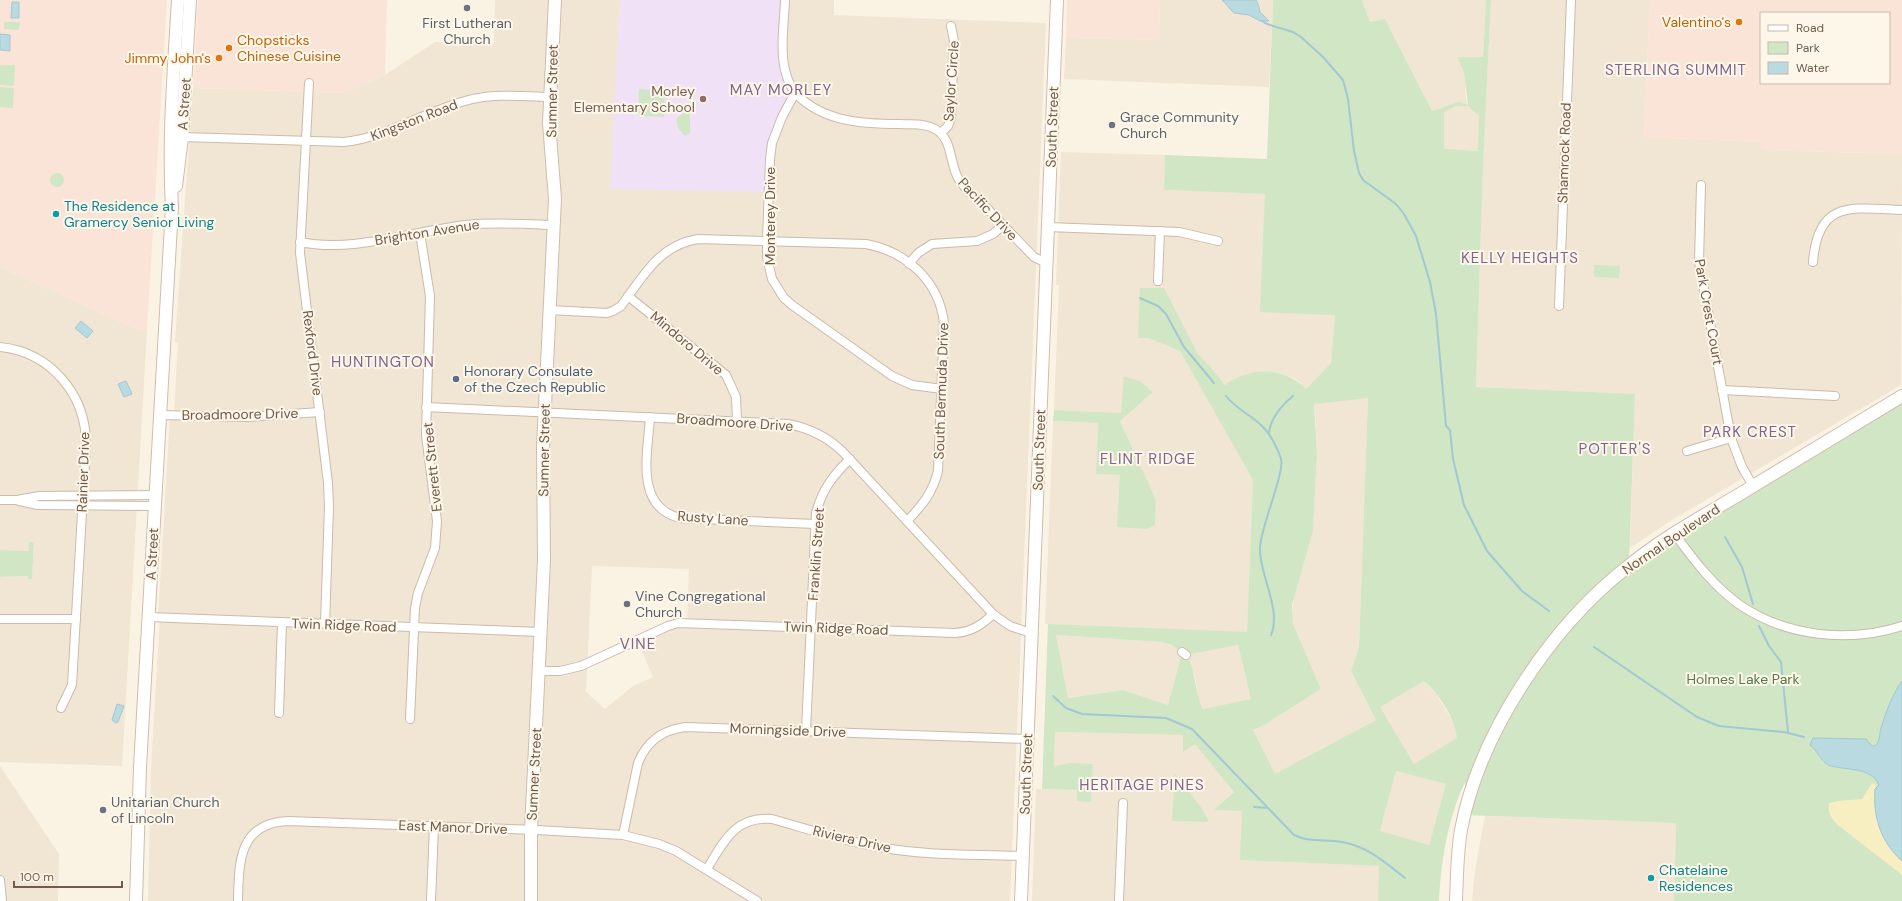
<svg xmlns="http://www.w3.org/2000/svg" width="1902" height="901" viewBox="0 0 1902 901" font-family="'DM Sans',sans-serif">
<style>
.residential{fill:#f1e5d3;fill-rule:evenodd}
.commercial{fill:#fae4d8;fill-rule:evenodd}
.education{fill:#f0e1f6}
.green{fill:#d0e6c4;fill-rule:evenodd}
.sand{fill:#f7eec1}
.water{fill:#badae2;stroke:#a1c8d3}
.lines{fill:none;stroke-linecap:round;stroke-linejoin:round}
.stream{stroke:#a1c8d3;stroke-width:2}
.street-casing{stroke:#cabbab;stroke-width:10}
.secondary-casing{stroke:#cfbdac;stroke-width:14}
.street{stroke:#fff;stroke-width:8}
.secondary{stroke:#fff;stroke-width:12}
.worship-dot{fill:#6b7280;stroke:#fdf7ea;stroke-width:1.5}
.food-dot{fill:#e8710a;stroke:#fdf7ea;stroke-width:1.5}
.education-dot{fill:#8d6e63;stroke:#fdf7ea;stroke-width:1.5}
.culture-dot{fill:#0f9aa8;stroke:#fdf7ea;stroke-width:1.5}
.service-dot{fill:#5c6f8a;stroke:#fdf7ea;stroke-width:1.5}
.labels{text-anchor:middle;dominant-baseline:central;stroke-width:4;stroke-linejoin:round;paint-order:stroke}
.food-label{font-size:14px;fill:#c56008;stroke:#fdf7ea;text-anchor:end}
.worship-label{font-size:14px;fill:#5b616d;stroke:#fdf7ea;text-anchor:start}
.street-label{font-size:14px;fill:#705b4c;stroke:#fdf7ea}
.education-label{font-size:14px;fill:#785e54;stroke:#fdf7ea;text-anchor:end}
.culture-label{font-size:14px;fill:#0d838f;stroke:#fdf7ea;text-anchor:start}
.service-label{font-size:14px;fill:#4e5e75;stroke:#fdf7ea;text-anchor:start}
.park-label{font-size:14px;fill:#547b47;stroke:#fdf7ea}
.neighbourhood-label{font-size:15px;letter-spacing:1px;fill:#81648c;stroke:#fdf7ea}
</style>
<rect width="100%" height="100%" fill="#faf3e4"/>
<g class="residential">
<path d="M 495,0 L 620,0 L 611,189 L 786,77 L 785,0 L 834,0 L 834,15 L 1046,23 L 1010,901 L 148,901 L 151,768 L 160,618 L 158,618 L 170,415 L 174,415 L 178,343 L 175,342 L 193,88 L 342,93 L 385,75 L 435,42 L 494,44 ZM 592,566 L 689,569 L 687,622 L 637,640 L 653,677 L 633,686 L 605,709 L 586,692 Z"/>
<path d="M 1160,0 L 1273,0 L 1269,87 L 1064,79 L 1066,38 L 1159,40 Z"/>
<path d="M 1362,0 L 1486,0 L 1483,58 L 1458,57 L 1464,72 L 1466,99 L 1468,105 L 1479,116 L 1479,151 L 1444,150 L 1444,111 L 1456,106 L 1467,106 L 1458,102 L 1432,111 L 1385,19 L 1370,22 Z"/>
<path d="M 1491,0 L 1650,0 L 1644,137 L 1761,142 L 1761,150 L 1902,154 L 1901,385 L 1672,520 L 1630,548 L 1635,394 L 1476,387 L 1483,166 Z"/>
<path d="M 1061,152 L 1165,155 L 1164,190 L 1265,194 L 1335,315 L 1331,363 L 1306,389 L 1296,379 L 1281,373 L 1265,372 L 1247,374 L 1238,377 L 1225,385 L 1210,366 L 1198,354 L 1164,289 L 1148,338 L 1180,351 L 1253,480 L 1247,633 L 1045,624 L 1053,421 L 1098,423 L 1096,474 L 1120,475 L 1155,525 L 1156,500 L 1120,421 L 1153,392 L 1148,387 L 1121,413 L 1054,410 L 1059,285 L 1056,285 Z"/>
<path d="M 0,267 L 139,330 L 147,330 L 122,766 L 0,762 L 0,577 L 28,576 L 32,579 L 34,543 L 29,542 L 29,551 L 0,550 Z"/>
<path d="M 1368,398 L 1359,647 L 1351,671 L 1376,720 L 1275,775 L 1253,730 L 1264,725 L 1321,689 L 1293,624 L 1292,615 L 1294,597 L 1313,531 L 1317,453 L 1315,410 L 1313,403 Z"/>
<path d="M 1056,635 L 1162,642 L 1179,649 L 1182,652 L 1168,705 L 1123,690 L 1068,698 Z"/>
<path d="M 1238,645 L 1251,699 L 1203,709 L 1198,696 L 1195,676 L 1186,655 Z"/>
<path d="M 1424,681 L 1436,694 L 1453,722 L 1458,738 L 1414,764 L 1379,707 Z"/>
<path d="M 1055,732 L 1184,735 L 1183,752 L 1195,743 L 1234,792 L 1214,810 L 1242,811 L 1241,860 L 1380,866 L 1378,901 L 1032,901 L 1036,789 L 1078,790 L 1077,801 L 1091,801 L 1093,765 L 1066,763 L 1061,764 L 1054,769 Z"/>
<path d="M 0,766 L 59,854 L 58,901 L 0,901 Z"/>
<path d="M 1396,771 L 1446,784 L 1429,845 L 1380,832 Z"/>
<path d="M 1485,816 L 1676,823 L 1674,901 L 1472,901 L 1475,870 Z"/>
</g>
<g class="commercial">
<path d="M 0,0 L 167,0 L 147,330 L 139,330 L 0,267 Z"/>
<path d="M 198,0 L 387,0 L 385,75 L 342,93 L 193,88 Z"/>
<path d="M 1067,0 L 1160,0 L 1159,40 L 1066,38 Z"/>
<path d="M 1650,0 L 1902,0 L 1902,154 L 1761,150 L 1761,142 L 1644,137 ZM 1761,13 L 1889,13 L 1889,83 L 1761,83 Z"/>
</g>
<path class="education" d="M 620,0 L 785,0 L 783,60 L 795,93 L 777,129 L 768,192 L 610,189 Z"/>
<g class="green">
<path d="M 1273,0 L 1362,0 L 1370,22 L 1385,19 L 1432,111 L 1458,102 L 1468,105 L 1464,72 L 1457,57 L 1483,57 L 1486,0 L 1491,0 L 1483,166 L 1476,387 L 1635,394 L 1629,564 L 1902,396 L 1902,901 L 1674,901 L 1676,823 L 1465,815 L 1465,782 C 1448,818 1441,861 1439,901 L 1378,901 L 1379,866 L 1240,860 L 1242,811 L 1214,810 L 1234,792 L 1195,744 L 1183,752 L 1183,735 L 1055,732 L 1054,768 C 1065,760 1080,764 1093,764 L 1091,802 L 1077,801 L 1077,790 L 1042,789 L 1048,624 L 1247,632 L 1253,480 L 1180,351 L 1148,338 L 1138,338 L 1140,288 L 1164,288 L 1198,354 L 1210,366 L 1225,385 C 1249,367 1285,366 1306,389 L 1331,363 L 1335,315 L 1260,312 L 1265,194 L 1164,190 L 1165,155 L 1267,159 ZM 1456,106 L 1468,106 L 1479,116 L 1478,151 L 1444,149 L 1444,112 ZM 1368,398 L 1359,647 L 1351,671 L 1376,720 L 1275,774 L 1253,730 L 1264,725 L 1321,689 L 1293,624 L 1292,605 L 1313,531 L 1317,453 L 1314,404 ZM 1056,635 L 1162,642 L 1171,645 L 1182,652 L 1168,705 L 1123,690 L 1068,698 ZM 1238,645 L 1251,699 L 1203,709 C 1194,691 1197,672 1186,655 ZM 1424,681 C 1439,694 1455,718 1457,738 L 1414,764 L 1380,707 ZM 1396,771 L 1446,784 L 1429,845 L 1380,831 Z"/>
<path d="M 4,22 L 20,22 L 19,30 L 4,29 Z"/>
<path d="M 0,65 L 15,65 L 14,86 L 0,85 Z"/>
<path d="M 0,87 L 14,88 L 13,108 L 0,107 Z"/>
<path d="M 639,89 L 665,91 L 664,117 L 638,116 Z"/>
<path d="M 687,110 L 690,112 L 690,133 L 686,136 C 680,133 675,124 677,118 Z"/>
<circle cx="57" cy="180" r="7"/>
<path d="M 1594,265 L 1620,266 L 1619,278 L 1594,277 Z"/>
<path d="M 1124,376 L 1141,382 L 1153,392 L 1120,421 L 1156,500 L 1155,525 L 1146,529 L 1117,527 L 1120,475 L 1096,474 L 1098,423 L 1053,421 L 1054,410 L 1121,413 Z"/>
<path d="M 29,542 L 34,542 L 32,579 L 28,579 L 28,576 L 0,577 L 0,550 L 29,551 Z"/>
<path d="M 1175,774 L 1202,809 L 1209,822 L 1172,821 Z"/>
</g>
<path class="sand" d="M 1872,783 L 1876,785 C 1870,813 1881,842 1902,861 L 1902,875 L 1839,826 C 1832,820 1827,812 1829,803 L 1838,801 L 1862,799 Z"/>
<g class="water">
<path d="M 1222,0 L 1256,0 L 1258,4 L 1260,12 L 1269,21 L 1260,21 L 1249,15 L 1234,13 Z"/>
<path d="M 12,2 L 19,2 L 19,18 L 11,18 Z"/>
<path d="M 0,34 L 10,35 L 10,51 L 0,50 Z"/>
<path d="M 81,321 L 93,331 L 87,338 L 75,328 Z"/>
<path d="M 126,381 L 132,394 L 124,397 L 118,384 Z"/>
<path d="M 1902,681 L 1902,861 C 1881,842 1873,818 1875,789 L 1879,785 C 1871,766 1845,771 1828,765 C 1820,760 1818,751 1810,745 L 1813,738 L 1866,739 L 1872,746 L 1875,746 C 1880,742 1879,735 1881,728 C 1886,712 1892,695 1902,681 Z"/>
<path d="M 117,704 L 124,706 L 118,722 L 116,723 L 112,720 Z"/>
</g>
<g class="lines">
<g class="stream">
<path d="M 1262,21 L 1267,24 L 1293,32 L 1301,37 L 1323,57 L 1343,80 L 1348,99 L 1354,151 L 1359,173 L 1363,180 L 1396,204 L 1404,214 L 1416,236 L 1430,282 L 1436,314 L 1446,426 L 1450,430 L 1453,459 L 1464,505 L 1487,551 L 1522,591 L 1549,611"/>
<path d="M 1140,298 L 1158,306 L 1166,314 L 1184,347 L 1214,383"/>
<path d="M 1226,396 C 1238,411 1252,415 1263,427 C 1271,435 1278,449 1281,459 C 1285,472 1260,529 1260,548 C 1259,575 1282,609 1271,635"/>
<path d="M 1269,433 C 1270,419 1282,405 1293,396"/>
<path d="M 1725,537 L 1742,567 L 1753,604"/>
<path d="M 1759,626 L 1769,646 L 1781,662 L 1788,732"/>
<path d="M 1594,647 L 1697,717 L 1719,726 L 1784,732 L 1804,737"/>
<path d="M 1053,696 L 1066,708 L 1082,714 L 1166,718 L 1192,729 L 1294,835 C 1310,843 1325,839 1342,842 C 1367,846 1386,863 1405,878"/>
<path d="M 1254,807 L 1268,808"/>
</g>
<g class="street-casing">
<g id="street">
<path d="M 785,0 C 784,31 776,66 795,93 L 782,117 L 772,143 L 770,159 L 767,240 L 767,257 L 772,279 L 784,298 L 792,305 L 892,376 L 912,385 L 942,389"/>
<path d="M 309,83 L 300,253 L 328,483 L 329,507 L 325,624"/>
<path d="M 795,93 C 823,122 862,124 900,124 C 912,125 925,123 935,129 C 953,139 949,162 958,178 C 964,189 976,197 985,206 C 1001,223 1017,240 1034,257 L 1046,263"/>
<path d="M 941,133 L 948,126 L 951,118 L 954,41 L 951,26"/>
<path d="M 182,137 L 344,142 C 388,137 424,112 465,101 C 492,93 522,96 550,97"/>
<path d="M 1701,185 L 1699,262 L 1731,438 L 1742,467 L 1753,486"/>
<path d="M 1048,227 L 1179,232 L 1218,241"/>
<path d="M 300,242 C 353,253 413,231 466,225 C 495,222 525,224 554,225"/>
<path d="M 1813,262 C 1818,199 1852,208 1902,210"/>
<path d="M 909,264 L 918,253 L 932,244 L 977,241 L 993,234 L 1003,225"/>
<path d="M 1158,281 L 1160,231"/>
<path d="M 628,296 L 726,375 L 736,397 L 737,421"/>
<path d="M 1559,306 L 1571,0"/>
<path d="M 549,310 L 607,313 L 613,311 L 621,306 C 643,277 659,245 698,239 L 866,244 C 907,252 939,281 944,323 L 938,471 C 933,492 922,506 907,521"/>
<path d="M 0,347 C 50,352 86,394 86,444 L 72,685 L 61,708"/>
<path d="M 1722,390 L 1835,396"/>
<path d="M 426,407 L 788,424 C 809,428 826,436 842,451 L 993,614 L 1010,626 L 1031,633"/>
<path d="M 160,415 L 247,417 L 320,412"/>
<path d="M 650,417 C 648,452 634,507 680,518 L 815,524"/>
<path d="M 1687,451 L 1731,438"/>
<path d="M 0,500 L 17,500 L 39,496 L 155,495"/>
<path d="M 19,501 L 38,505 L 154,506"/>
<path d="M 1674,533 C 1693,559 1714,587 1740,605 C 1787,637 1849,643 1902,626"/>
<path d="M 148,617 L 541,632"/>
<path d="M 0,619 L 76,619"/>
<path d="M 1182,652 L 1186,655"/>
<path d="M 539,671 L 560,671 L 581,666 L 668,626 L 678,623 L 955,633 C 971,632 982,625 993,614"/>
<path d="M 279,713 L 282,622"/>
<path d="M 410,719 L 415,608 L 418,593 L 435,548 L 437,521 L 426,435 L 430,296 L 420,233"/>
<path d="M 806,731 L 816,513 C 822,490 833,475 850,459"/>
<path d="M 623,835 L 638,763 C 647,741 662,730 685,727 L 1027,739"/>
<path d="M 707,869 C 724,841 735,816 772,819 C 808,829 843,841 879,847 C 926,856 975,854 1022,856"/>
<path d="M 0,880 L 2,901"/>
<path d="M 238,901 C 239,863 238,823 288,821 L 537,830 L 623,835 L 659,844 L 676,851 L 757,901"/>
<path d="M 431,901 L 434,826"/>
<path d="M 1119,901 L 1123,803"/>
</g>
</g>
<g class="secondary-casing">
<g id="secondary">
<path d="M 176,186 L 182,137 L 190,0"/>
<path d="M 136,901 L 140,767 L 172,207 C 168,138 174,69 178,0"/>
<path d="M 531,901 L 531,830 L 544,560 L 543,447 L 555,199 L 549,123 L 555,0"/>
<path d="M 1021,901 L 1057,0"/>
<path d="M 1456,901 C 1457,877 1457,853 1461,830 C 1479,734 1550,628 1626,568 C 1661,539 1701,517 1740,494 C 1794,461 1848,429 1902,396"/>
</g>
</g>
<use href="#street" class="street"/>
<use href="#secondary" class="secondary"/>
</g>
<g class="worship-dot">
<circle cx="467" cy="8" r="4"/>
<circle cx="1112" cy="125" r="4"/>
<circle cx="627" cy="604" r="4"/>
<circle cx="103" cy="810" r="4"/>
</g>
<g class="food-dot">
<circle cx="1739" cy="22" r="4"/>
<circle cx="229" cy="48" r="4"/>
<circle cx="219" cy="58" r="4"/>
</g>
<circle class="education-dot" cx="703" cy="99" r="4"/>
<g class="culture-dot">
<circle cx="56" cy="214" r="4"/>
<circle cx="1651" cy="878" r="4"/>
</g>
<circle class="service-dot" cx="456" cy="379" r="4"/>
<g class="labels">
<g class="food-label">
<text x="1731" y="22">Valentino's</text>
<text x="237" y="40" text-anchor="start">Chopsticks<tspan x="237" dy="16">Chinese Cuisine</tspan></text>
<text x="211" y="58">Jimmy John's</text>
</g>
<g class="worship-label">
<text x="467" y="23" text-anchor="middle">First Lutheran<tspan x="467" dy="16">Church</tspan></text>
<text x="1120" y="117">Grace Community<tspan x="1120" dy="16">Church</tspan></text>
<text x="635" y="596">Vine Congregational<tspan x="635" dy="16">Church</tspan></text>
<text x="111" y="802">Unitarian Church<tspan x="111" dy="16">of Lincoln</tspan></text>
</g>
<g class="street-label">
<text transform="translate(951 81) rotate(-86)">Saylor Circle</text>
<text transform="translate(552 91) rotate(-89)">Sumner Street</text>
<text transform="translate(184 104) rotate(-86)">A Street</text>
<text transform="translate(414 120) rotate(-21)">Kingston Road</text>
<text transform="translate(1052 127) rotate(-88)">South Street</text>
<text transform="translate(1564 153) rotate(-88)">Shamrock Road</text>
<text transform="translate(988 209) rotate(47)">Pacific Drive</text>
<text transform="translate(770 216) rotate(-90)">Monterey Drive</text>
<text transform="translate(427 232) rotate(-9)">Brighton Avenue</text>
<text transform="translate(1709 312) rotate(80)">Park Crest Court</text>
<text transform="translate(687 343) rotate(40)">Mindoro Drive</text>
<text transform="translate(313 353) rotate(83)">Rexford Drive</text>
<text transform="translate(941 391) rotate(-88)">South Bermuda Drive</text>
<text transform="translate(240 414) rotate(-1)">Broadmoore Drive</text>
<text transform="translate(735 422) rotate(4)">Broadmoore Drive</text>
<text transform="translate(544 450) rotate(-89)">Sumner Street</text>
<text transform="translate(1039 450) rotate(-88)">South Street</text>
<text transform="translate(432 467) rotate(-96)">Everett Street</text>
<text transform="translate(83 472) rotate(-88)">Rainier Drive</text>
<text transform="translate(713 518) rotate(4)">Rusty Lane</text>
<text transform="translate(1671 539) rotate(-34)">Normal Boulevard</text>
<text transform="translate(152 554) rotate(-87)">A Street</text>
<text transform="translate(816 554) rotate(-86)">Franklin Street</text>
<text transform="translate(344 625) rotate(2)">Twin Ridge Road</text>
<text transform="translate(836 628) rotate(2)">Twin Ridge Road</text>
<text transform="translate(788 730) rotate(2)">Morningside Drive</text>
<text transform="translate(534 774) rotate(-87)">Sumner Street</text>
<text transform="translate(1026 774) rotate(-88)">South Street</text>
<text transform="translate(453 827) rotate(2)">East Manor Drive</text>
<text transform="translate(852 839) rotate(13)">Riviera Drive</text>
</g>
<g class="education-label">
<text x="695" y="91">Morley<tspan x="695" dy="16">Elementary School</tspan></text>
</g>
<g class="culture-label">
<text x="64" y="206">The Residence at<tspan x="64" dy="16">Gramercy Senior Living</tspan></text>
<text x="1659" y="870">Chatelaine<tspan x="1659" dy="16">Residences</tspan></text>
</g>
<g class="service-label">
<text x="464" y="371">Honorary Consulate<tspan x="464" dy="16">of the Czech Republic</tspan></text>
</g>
<g class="park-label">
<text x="1743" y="679">Holmes Lake Park</text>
</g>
<g class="neighbourhood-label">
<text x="1676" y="70">STERLING SUMMIT</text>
<text x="781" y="90">MAY MORLEY</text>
<text x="1520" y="258">KELLY HEIGHTS</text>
<text x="383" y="362">HUNTINGTON</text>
<text x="1750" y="432">PARK CREST</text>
<text x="1615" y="449">POTTER'S</text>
<text x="1148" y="459">FLINT RIDGE</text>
<text x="638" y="644">VINE</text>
<text x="1142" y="785">HERITAGE PINES</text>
</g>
</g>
<rect x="1760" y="12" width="130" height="72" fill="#fdf7ea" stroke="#c5b9ab"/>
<rect x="1768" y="25" width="20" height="6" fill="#ffffff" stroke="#c5b9ab"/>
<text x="1796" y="32" font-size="12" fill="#705b4c">Road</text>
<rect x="1768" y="42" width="20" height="12" fill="#d0e6c4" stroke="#c5b9ab"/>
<text x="1796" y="52" font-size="12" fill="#705b4c">Park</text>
<rect x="1768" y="62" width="20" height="12" fill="#badae2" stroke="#c5b9ab"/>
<text x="1796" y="72" font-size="12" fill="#705b4c">Water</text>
<path d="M14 881v6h108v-6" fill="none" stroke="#705b4c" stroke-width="2"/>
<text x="20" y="881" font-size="12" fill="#705b4c" stroke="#fdf7ea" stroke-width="3" paint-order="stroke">100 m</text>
</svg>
